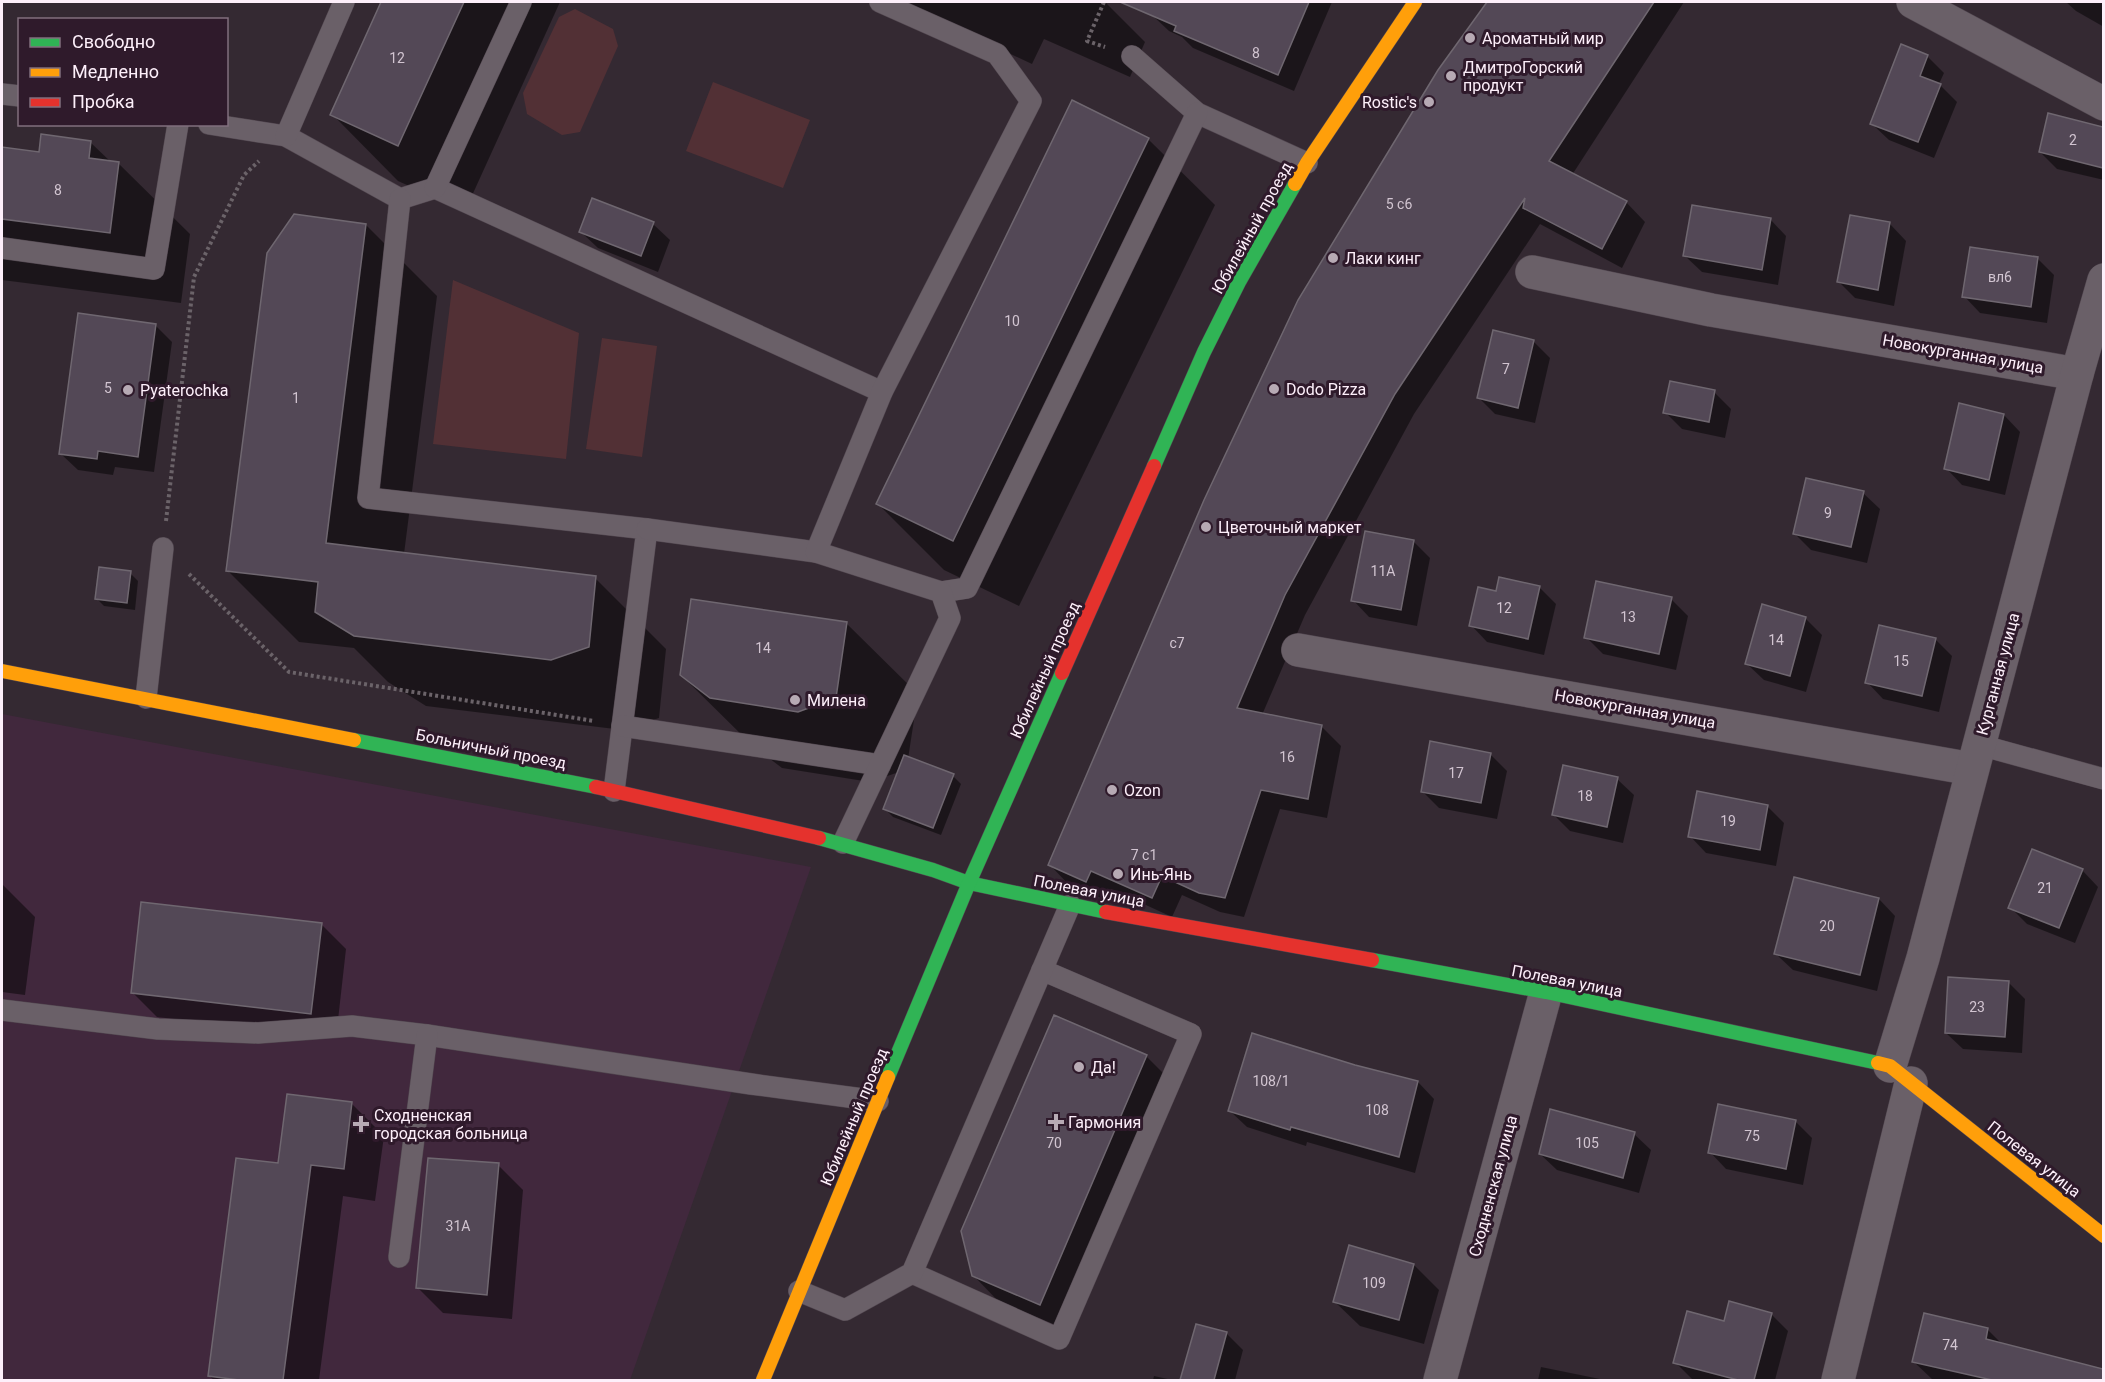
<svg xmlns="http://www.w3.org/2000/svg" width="2105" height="1382" viewBox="0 0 2105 1382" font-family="Roboto,sans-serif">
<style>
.built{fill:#41283d}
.green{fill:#523035}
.shadow{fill:#0007}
.building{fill:#534856;stroke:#6f6770;stroke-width:1.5}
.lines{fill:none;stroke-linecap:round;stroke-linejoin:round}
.lane-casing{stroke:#51464f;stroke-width:22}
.street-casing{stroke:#51464f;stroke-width:34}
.fast-casing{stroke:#51464f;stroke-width:15}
.slow-casing{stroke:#51464f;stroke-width:15}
.jam-casing{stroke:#51464f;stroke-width:15}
.path{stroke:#6b6369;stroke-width:4;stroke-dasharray:3 3;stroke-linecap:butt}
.lane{stroke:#6a6068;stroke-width:21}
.street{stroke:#6a6068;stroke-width:33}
.fast{stroke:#30b455;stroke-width:14}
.slow{stroke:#ff9f0a;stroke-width:14}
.jam{stroke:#e5322d;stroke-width:14}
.poi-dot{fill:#b7aab4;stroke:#2f1a2b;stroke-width:2}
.labels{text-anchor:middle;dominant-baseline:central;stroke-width:6;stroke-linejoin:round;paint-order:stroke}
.number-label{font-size:14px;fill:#d2c5d1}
.poi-label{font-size:16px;fill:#fdeffa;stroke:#2f1a2b;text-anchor:start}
.street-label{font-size:16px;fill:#fdeffa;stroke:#2f1a2b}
</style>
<rect width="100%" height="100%" fill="#342932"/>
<path class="built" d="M 2,714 L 811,867 L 630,1380 L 2,1380 Z"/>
<g class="green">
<path d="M 575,9 L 613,29 L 618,46 L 580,132 L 562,135 L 527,114 L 523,93 L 559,17 Z"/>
<path d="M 713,82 L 810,120 L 783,188 L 686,151 Z"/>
<path d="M 453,280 L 579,333 L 566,459 L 433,444 Z"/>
<path d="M 602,338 L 657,346 L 642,457 L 586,449 Z"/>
</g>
<g class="shadow">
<path d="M 383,2 L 560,2 L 465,211 L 398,181 L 332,114 Z"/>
<path d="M 900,2 L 1105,2 L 1145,42 L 1130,77 L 1044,39 L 1032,64 Z"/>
<path d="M 1158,2 L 1332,2 L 1294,91 L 1193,48 L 1182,37 L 1169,31 L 1152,15 Z"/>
<path d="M 1488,2 L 1684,2 L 1572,175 L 1626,202 L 1645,222 L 1622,268 L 1540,224 L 1414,414 L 1305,615 L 1262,715 L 1321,726 L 1341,746 L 1327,818 L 1280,809 L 1244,917 L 1220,912 L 1182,895 L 1172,917 L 1111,889 L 1106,900 L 1069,885 L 1050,865 L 1440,71 Z"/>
<path d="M 2066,2 L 2104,2 L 2104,27 L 2076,11 Z"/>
<path d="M 1927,56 L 1944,73 L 1939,84 L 1957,102 L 1934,158 L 1889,140 L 1872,124 Z"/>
<path d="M 2049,115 L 2104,129 L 2104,180 L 2057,169 L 2040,152 Z"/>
<path d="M 1148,139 L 1215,205 L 1019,606 L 944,570 L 877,503 Z"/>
<path d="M 90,142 L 111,162 L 118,163 L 190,234 L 181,303 L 2,280 L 2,149 L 40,154 Z"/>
<path d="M 593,200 L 653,224 L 670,240 L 658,272 L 598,248 L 581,232 Z"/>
<path d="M 1770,219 L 1786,236 L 1778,285 L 1702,272 L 1685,256 Z"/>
<path d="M 1890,224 L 1906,241 L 1894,306 L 1855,298 L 1839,282 Z"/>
<path d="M 366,225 L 437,296 L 404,554 L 595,578 L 666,649 L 659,718 L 623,730 L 426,706 L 388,682 L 354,648 L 299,642 L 228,571 Z"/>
<path d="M 1971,248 L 2038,259 L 2054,275 L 2047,323 L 1980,313 L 1964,296 Z"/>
<path d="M 155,325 L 172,342 L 154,472 L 115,467 L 113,475 L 78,470 L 61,454 Z"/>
<path d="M 1534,342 L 1550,358 L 1535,423 L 1495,414 L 1479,398 Z"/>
<path d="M 1714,392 L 1731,409 L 1725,438 L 1682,429 L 1665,412 Z"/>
<path d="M 2004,415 L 2020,432 L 2005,495 L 1962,485 L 1946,468 Z"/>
<path d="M 1863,493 L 1880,509 L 1867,563 L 1811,550 L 1794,533 Z"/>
<path d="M 1366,533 L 1414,542 L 1430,558 L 1417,626 L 1369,617 L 1353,600 Z"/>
<path d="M 130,573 L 138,581 L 135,610 L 104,606 L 96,598 Z"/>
<path d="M 1539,587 L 1556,604 L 1544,655 L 1487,642 L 1471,625 L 1497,593 Z"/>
<path d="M 1671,599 L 1688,616 L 1676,670 L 1603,654 L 1586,637 Z"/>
<path d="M 1805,618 L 1822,635 L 1806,692 L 1764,680 L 1747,664 Z"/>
<path d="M 846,623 L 918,694 L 908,759 L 953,776 L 961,784 L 941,835 L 893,817 L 885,809 L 899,772 L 870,782 L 782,768 L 753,746 L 681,675 Z"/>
<path d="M 1935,639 L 1952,656 L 1939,712 L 1883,699 L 1867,682 Z"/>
<path d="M 1490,754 L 1507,771 L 1497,819 L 1439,808 L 1422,791 Z"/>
<path d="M 1617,779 L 1634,795 L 1623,843 L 1570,831 L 1553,814 Z"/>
<path d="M 1767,806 L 1784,823 L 1776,866 L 1706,853 L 1690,836 Z"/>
<path d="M 2082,870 L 2098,887 L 2075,943 L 2027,924 L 2010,907 Z"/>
<path d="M 2,884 L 35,917 L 25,995 L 2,992 Z"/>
<path d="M 1879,899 L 1895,916 L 1877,991 L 1793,970 L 1776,954 Z"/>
<path d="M 321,924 L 346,949 L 336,1038 L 157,1017 L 132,992 Z"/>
<path d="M 2008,982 L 2025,999 L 2022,1053 L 1963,1049 L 1946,1033 Z"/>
<path d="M 1146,1056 L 1171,1081 L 1065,1329 L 998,1301 L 973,1275 Z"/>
<path d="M 1355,1066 L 1418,1082 L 1434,1099 L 1415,1173 L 1307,1142 L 1306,1146 L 1247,1127 L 1230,1111 Z"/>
<path d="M 352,1104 L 384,1136 L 375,1201 L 343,1196 L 319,1380 L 214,1380 L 209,1376 L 279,1164 Z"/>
<path d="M 1795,1121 L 1812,1138 L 1803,1185 L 1726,1169 L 1710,1152 Z"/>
<path d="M 1634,1134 L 1651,1150 L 1639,1193 L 1557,1170 L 1540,1154 Z"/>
<path d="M 498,1165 L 523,1190 L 512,1319 L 443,1313 L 418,1288 Z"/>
<path d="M 1414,1265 L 1439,1290 L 1424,1344 L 1360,1326 L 1335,1302 Z"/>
<path d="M 1771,1314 L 1788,1331 L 1775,1380 L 1697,1380 L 1692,1379 L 1675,1362 Z"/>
<path d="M 1197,1326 L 1226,1333 L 1243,1350 L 1235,1380 L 1181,1380 Z"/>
<path d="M 1987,1329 L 2003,1345 L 2103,1371 L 2104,1380 L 1933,1380 L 1914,1362 Z"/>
<path d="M 1541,1367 L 1600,1379 L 1601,1380 L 1538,1380 Z"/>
<path d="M 1154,1376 L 1172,1380 L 1153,1380 Z"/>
</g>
<g class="building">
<path d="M 381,2 L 464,2 L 398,146 L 330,115 Z"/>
<path d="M 1120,2 L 1309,2 L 1278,75 L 1174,31 L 1176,26 Z"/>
<path d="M 1487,2 L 1654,2 L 1549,161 L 1627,201 L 1602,249 L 1523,208 L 1525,198 L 1395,394 L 1285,595 L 1237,708 L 1322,725 L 1308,799 L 1261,790 L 1225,898 L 1199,893 L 1162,876 L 1152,898 L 1091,871 L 1086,882 L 1048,865 L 1204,500 L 1298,300 L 1438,70 Z"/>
<path d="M 1901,44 L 1928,55 L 1920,76 L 1941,84 L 1918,142 L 1870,124 Z"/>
<path d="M 1072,100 L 1149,138 L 953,541 L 876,504 Z"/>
<path d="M 2048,113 L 2103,127 L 2103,168 L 2039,152 Z"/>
<path d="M 41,134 L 91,141 L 89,158 L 119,162 L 110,233 L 2,219 L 2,147 L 39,152 Z"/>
<path d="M 592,198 L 654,222 L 641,256 L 579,232 Z"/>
<path d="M 1692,205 L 1771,218 L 1762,270 L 1683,256 Z"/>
<path d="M 294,214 L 366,224 L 326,543 L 596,576 L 589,647 L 551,660 L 354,636 L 315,612 L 318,582 L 226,571 L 267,253 Z"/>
<path d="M 1850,215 L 1890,222 L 1878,290 L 1837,282 Z"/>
<path d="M 1970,247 L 2038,257 L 2031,307 L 1962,297 Z"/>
<path d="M 78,313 L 156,324 L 138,457 L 98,451 L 97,459 L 59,454 Z"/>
<path d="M 1493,330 L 1534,340 L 1518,408 L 1477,398 Z"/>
<path d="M 1670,381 L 1715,390 L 1709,422 L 1663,413 Z"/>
<path d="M 1959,403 L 2004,414 L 1989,480 L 1944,469 Z"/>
<path d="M 1806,478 L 1864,491 L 1851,547 L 1793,534 Z"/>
<path d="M 1365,531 L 1414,540 L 1401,610 L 1351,601 Z"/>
<path d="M 99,567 L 131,571 L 127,603 L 95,599 Z"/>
<path d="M 1499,577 L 1540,586 L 1528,639 L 1469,626 L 1478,587 L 1496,591 Z"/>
<path d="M 1596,581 L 1672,597 L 1659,654 L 1584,638 Z"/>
<path d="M 691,599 L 847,622 L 836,698 L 798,712 L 710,698 L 680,675 Z"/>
<path d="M 1762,604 L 1806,617 L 1790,676 L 1745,664 Z"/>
<path d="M 1879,625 L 1936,638 L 1922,696 L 1865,683 Z"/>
<path d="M 1430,741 L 1491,753 L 1481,803 L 1421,792 Z"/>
<path d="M 904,755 L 954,774 L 933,828 L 883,809 Z"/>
<path d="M 1563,765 L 1618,777 L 1607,827 L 1552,815 Z"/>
<path d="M 1697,791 L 1768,805 L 1760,850 L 1688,837 Z"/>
<path d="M 2032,849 L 2083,869 L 2059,928 L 2008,908 Z"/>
<path d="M 1794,877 L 1879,898 L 1860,975 L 1774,954 Z"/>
<path d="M 141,902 L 322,923 L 311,1014 L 131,993 Z"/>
<path d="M 1948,977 L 2009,981 L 2005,1037 L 1945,1033 Z"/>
<path d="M 1054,1015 L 1147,1055 L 1040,1305 L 972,1276 L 961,1231 Z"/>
<path d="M 1252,1033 L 1355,1065 L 1418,1081 L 1399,1157 L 1291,1127 L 1290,1130 L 1228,1111 Z"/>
<path d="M 287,1094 L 352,1102 L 344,1169 L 311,1165 L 283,1380 L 239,1380 L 208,1376 L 236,1158 L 278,1163 Z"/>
<path d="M 1718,1104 L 1796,1120 L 1786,1169 L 1708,1153 Z"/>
<path d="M 1550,1109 L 1635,1132 L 1623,1178 L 1539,1154 Z"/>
<path d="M 428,1158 L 499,1163 L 487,1295 L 416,1288 Z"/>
<path d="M 1349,1245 L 1414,1264 L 1399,1320 L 1333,1302 Z"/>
<path d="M 1729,1301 L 1772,1313 L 1754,1380 L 1738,1380 L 1673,1363 L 1687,1311 L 1724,1321 Z"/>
<path d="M 1924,1313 L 1988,1328 L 1986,1339 L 2103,1369 L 2103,1380 L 1992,1380 L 1912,1362 Z"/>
<path d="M 1196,1324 L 1227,1332 L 1214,1380 L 1180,1380 Z"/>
</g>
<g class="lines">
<g class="lane-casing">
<g id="lane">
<path d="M 1132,56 L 1197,113 L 1307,163"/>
<path d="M 2,94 L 20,96"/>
<path d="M 209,124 L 286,136 L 400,199 L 435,188 L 882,392"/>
<path d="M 286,136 L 344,2"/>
<path d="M 435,188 L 521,2"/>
<path d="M 400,199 L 368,498 L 647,529 L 614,791"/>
<path d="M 2,248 L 154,269 L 178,124"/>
<path d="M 647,529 L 816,552"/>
<path d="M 941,592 L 967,588 L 1197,113"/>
<path d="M 146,698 L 163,548"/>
<path d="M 622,726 L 880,765"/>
<path d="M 1980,745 L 2104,779"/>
<path d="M 843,843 L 950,618 L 941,592 L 816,552 L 882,392 L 1031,101 L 997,54 L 880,2"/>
<path d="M 2,1010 L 158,1029 L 258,1033 L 352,1026 L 427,1035 L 751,1084 L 878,1101"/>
<path d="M 399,1257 L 427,1035"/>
<path d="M 912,1273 L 1059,1339 L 1191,1034 L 1042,970"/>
<path d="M 799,1291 L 845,1310 L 912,1273 L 1070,905"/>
</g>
</g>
<g class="street-casing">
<g id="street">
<path d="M 1913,2 L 2104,104"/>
<path d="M 1532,272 L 1711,310 L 2077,374"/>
<path d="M 1298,650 L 1972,769"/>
<path d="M 1890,1066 L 1923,958 L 2077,374 L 2104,280"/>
<path d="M 1440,1380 L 1546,992"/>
<path d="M 1838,1380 L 1911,1083"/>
</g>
</g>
<g class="fast-casing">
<g id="fast">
<path d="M 1154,466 L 1204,352 L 1239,282 L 1295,184"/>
<path d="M 354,740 L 596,787"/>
<path d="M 819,838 L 933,870 L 969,883 L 1106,912"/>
<path d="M 1372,960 L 1546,992 L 1878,1063"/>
<path d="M 888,1077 L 969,883 L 1062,673"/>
</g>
</g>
<g class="slow-casing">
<g id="slow">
<path d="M 1295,184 L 1307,163 L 1415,2"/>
<path d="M 2,671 L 354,740"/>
<path d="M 1878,1063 L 1890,1066 L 2104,1236"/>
<path d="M 763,1380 L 888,1077"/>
</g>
</g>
<g class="jam-casing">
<g id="jam">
<path d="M 1062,673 L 1154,466"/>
<path d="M 596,787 L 819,838"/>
<path d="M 1106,912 L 1372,960"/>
</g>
</g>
<g class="path">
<path d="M 1104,2 L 1087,41 L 1105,47"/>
<path d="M 166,521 L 194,277 L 244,175 L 259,161"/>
<path d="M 189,574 L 289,672 L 594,721"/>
</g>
<use href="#lane" class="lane"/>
<use href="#street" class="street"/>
<use href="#fast" class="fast"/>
<use href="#slow" class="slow"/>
<use href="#jam" class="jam"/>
</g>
<g class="poi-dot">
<circle cx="1470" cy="38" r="6"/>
<circle cx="1451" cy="76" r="6"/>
<circle cx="1429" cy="102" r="6"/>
<circle cx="1333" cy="258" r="6"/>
<circle cx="1274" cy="389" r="6"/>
<circle cx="128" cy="390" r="6"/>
<circle cx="1206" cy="527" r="6"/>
<circle cx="795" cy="700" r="6"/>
<circle cx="1112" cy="790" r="6"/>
<circle cx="1118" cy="874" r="6"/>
<circle cx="1079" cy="1067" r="6"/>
<path d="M1053 1113h6v6h6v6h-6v6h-6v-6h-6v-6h6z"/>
<path d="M358 1115h6v6h6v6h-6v6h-6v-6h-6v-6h6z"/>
</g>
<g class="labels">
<g class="number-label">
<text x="1256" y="53">8</text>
<text x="397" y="58">12</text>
<text x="2073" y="140">2</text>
<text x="58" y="190">8</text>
<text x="1399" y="204">5 с6</text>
<text x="2000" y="277">вл6</text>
<text x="1012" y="321">10</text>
<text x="1506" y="369">7</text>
<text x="108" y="388">5</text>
<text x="296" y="398">1</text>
<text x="1828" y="513">9</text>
<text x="1383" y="571">11А</text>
<text x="1504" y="608">12</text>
<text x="1628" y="617">13</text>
<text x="1776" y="640">14</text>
<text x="1177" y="643">с7</text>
<text x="763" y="648">14</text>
<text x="1901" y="661">15</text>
<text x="1287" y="757">16</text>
<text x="1456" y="773">17</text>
<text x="1585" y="796">18</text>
<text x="1728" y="821">19</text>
<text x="1144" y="855">7 с1</text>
<text x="2045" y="888">21</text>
<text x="1827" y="926">20</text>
<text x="1977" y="1007">23</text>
<text x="1271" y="1081">108/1</text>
<text x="1377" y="1110">108</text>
<text x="1752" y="1136">75</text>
<text x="1054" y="1143">70</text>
<text x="1587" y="1143">105</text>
<text x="458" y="1226">31А</text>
<text x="1374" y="1283">109</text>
<text x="1950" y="1345">74</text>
</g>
<g class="poi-label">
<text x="1482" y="38">Ароматный мир</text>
<text x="1463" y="67">ДмитроГорский<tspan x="1463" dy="18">продукт</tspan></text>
<text x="1417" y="102" text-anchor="end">Rostic's</text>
<text x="1345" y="258">Лаки кинг</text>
<text x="1286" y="389">Dodo Pizza</text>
<text x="140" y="390">Pyaterochka</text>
<text x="1218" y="527">Цветочный маркет</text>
<text x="807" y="700">Милена</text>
<text x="1124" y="790">Ozon</text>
<text x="1130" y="874">Инь-Янь</text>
<text x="1091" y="1067">Да!</text>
<text x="374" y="1115">Сходненская<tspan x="374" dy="18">городская больница</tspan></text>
<text x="1068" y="1122">Гармония</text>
</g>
<g class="street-label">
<text transform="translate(1252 228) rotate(-61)">Юбилейный проезд</text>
<text transform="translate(1963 354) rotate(10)">Новокурганная улица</text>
<text transform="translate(1045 670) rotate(-66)">Юбилейный проезд</text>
<text transform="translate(1998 674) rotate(-75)">Курганная улица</text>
<text transform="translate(1635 709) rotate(10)">Новокурганная улица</text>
<text transform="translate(491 749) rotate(11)">Больничный проезд</text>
<text transform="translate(1089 891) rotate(11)">Полевая улица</text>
<text transform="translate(1567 981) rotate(11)">Полевая улица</text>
<text transform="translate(854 1117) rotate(-67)">Юбилейный проезд</text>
<text transform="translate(2034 1159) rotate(38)">Полевая улица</text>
<text transform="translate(1493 1186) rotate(-75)">Сходненская улица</text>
</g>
</g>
<rect width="2105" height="1382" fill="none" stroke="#fdeffa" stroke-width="6"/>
<rect x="18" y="18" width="210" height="108" fill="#2f1a2b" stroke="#816f7e" stroke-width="1.5"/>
<rect x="30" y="38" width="30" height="9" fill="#30b455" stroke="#816f7e" stroke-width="1.5"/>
<text x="72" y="48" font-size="18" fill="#fdeffa">Свободно</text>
<rect x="30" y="68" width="30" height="9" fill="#ff9f0a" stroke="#816f7e" stroke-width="1.5"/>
<text x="72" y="78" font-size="18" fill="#fdeffa">Медленно</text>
<rect x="30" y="98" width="30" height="9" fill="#e5322d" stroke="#816f7e" stroke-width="1.5"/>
<text x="72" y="108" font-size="18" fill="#fdeffa">Пробка</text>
</svg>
